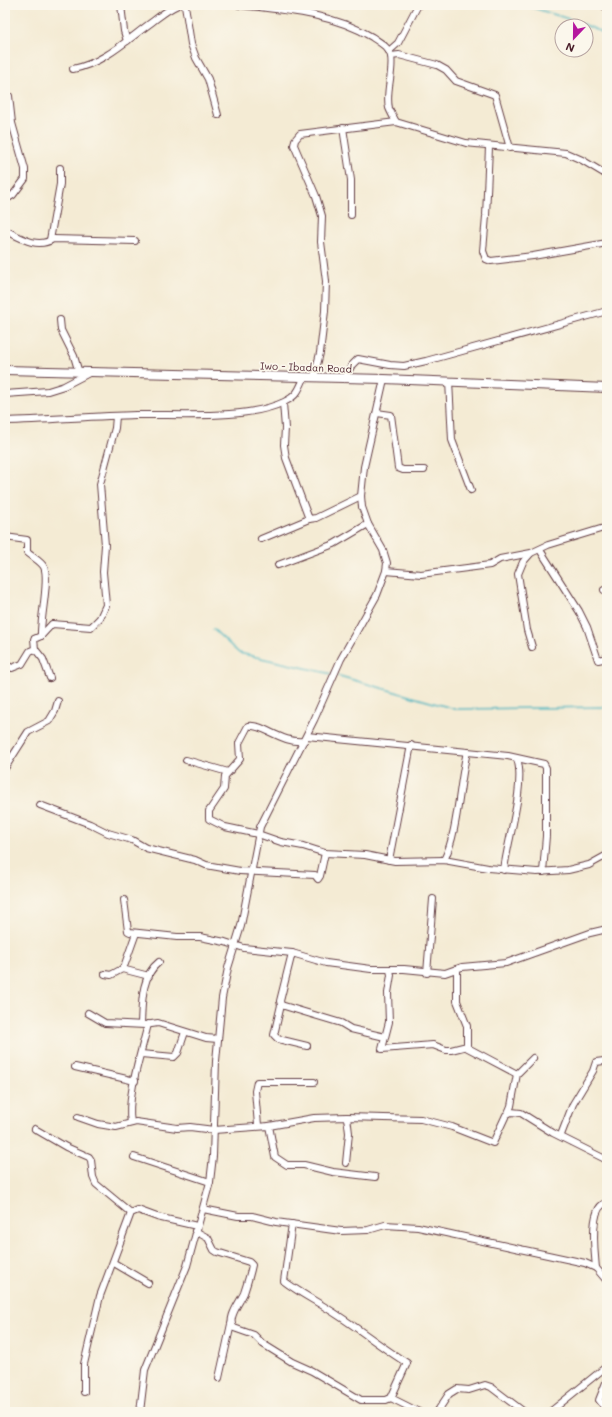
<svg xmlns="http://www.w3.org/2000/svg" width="612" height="1417" viewBox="0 0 612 1417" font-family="Mali,sans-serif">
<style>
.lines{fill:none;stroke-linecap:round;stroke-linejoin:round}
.stream{stroke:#48b6c2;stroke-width:1.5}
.minor-casing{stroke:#643e44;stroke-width:8}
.major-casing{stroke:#643e44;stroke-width:10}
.minor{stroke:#fff;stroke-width:6}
.major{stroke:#fff;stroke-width:8}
.rail{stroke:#4a1f2b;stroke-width:1.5}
.labels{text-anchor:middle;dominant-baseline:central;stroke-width:3.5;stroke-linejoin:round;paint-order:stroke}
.street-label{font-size:10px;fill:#4a1f2b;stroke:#fbf7ec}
</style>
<rect width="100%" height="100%" fill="#fbf7ec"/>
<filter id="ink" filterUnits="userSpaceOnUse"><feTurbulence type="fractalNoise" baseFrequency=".025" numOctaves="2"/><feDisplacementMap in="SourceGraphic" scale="8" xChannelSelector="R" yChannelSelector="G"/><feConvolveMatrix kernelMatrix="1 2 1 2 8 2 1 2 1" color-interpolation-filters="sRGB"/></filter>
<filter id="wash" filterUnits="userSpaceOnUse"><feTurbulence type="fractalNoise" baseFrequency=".012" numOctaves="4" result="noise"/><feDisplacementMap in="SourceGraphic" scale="16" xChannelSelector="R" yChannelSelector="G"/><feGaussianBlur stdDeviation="0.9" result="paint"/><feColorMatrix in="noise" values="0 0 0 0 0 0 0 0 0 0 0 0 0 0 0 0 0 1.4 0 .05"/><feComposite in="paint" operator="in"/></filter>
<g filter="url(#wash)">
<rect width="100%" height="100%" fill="#f4ebd4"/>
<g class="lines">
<g class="stream">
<path d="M 524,5 L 575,21 L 607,34"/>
<path d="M 213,629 L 239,653 L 332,674"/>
<path d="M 336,675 L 455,709 L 607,707"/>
</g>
</g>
</g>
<g filter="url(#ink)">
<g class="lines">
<g class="minor-casing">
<g id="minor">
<path d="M 121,5 L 124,31 L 127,41"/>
<path d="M 185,5 L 191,44 L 196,58 L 208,79 L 218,115"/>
<path d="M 239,5 C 285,10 332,13 372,37 C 379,42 389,47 391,56 C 394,73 385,91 389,108 C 391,113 394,118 396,122"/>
<path d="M 389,51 L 398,43 L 418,5"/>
<path d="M 391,56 L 399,55 L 437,65 L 446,70 L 456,81 L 495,95 L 510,148"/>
<path d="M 73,69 C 104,63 127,40 152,22 C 160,16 168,9 178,5"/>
<path d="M 343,128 L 351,180 L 351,215"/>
<path d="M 489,147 L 486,216 L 483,251 L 486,259 L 491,261 L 533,256 L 607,243"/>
<path d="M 5,200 L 13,195 L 25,179 L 25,169 L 12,123 L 9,96"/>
<path d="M 5,230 C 21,238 37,249 53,239 L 135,241"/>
<path d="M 50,240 L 60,184 L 60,168"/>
<path d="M 60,320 L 61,330 L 74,356 L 79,373"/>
<path d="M 314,377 L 320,353 L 325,311 L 326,281 L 321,242 L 322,216 L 316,196 L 294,145 L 295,140 L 300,134 L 396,122 L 466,143 L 566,153 L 582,160 L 607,175"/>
<path d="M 344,379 L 352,365 L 358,359 L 390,365 L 404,366 L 426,361 L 607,311"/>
<path d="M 449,381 L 452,440 L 471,490"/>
<path d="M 5,394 L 48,391 L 64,386 L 89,373"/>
<path d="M 283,403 L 285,428 L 284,445 L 286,458 L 309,519 L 316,518 L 361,496"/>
<path d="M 377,413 L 391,415 L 398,468 L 403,470 L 424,470"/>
<path d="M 5,421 C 49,420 92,416 136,415 C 177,414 247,420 284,402 C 297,396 299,390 304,378"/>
<path d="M 5,537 L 27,540 L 27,552 C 32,557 41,561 44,567 C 50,579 40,619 41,636"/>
<path d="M 261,539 L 309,519"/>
<path d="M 540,550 L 579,611 L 587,627 L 598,660 L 607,658"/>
<path d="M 530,554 L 523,562 L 518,574 L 527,630 L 532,647"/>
<path d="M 278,565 L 334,544 L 368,524"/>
<path d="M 386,571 L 421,574 L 490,565 L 500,559 L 531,553 L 548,545 L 607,527"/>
<path d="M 604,590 L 607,589"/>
<path d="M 35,649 L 43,659 L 50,678"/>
<path d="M 5,664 L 12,668 L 22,664 L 30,651 L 35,649 L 34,639 L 41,636 L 52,624 L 91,627 L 100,618 L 106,605 L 103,572 L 105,545 L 100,484 L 115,428 L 116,416"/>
<path d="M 307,736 L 508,756 L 544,764 L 546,768 L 546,836 L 543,872"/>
<path d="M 304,741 C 282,744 262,723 248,726 L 239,743 L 240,759 L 225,776 L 224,789 L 209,811 L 209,819 L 225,827 L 258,834 L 281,842 L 303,846 L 325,853 L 365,855 L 395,861 L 444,860 L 488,868 L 537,872 L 568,870 L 589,865 L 607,855"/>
<path d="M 186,760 L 228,772"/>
<path d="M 5,768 L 28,732 L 49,721 L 55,711 L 58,701"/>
<path d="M 40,805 L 90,824 L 108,833 L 132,840 L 146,848 L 195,860 L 206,865 L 240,871 L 315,875 L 318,879 L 320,876 L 325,853"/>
<path d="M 389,860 L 411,745"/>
<path d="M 444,860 C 458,833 459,784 467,752"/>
<path d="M 504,870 C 507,843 526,783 517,759"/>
<path d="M 124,900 L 128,931 L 130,932 L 177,937 L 200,937 L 225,942 L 244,948 L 292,953 L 326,963 L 371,969 L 404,969 L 445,973 L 462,967 L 506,963 L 590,933 L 607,929"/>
<path d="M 292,953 L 280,1001 L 281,1005 L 341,1023 L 351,1029 L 385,1037"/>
<path d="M 122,969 L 149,976"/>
<path d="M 390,970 L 391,975 L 388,993 L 389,1022 L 382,1049 L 433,1045 L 446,1050 L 451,1050 L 467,1046 L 467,1026 L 457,1001 L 457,969"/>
<path d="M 427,973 L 433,899"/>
<path d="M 105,974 L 111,975 L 122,969 L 125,964 L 136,933"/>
<path d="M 281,1005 L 274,1035 L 278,1039 L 307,1046"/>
<path d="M 88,1013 L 105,1023 L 145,1025 L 158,1023 L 206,1038 L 218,1039"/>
<path d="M 141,1024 C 142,1003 141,976 159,962"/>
<path d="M 466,1047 L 517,1074"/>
<path d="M 141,1054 L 174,1057 L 178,1053 L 185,1032"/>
<path d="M 75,1067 L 135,1081"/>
<path d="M 508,1113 L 511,1106 L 517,1074 L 533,1058"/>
<path d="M 78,1117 L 98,1124 L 116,1127 L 136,1122 L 177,1128 L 190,1127 L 214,1130 L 269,1126 L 314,1118 L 347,1117 L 421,1119 L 452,1127 L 493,1143 L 506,1115 L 511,1112 L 521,1113 L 553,1133 L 607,1160"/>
<path d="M 131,1123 C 126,1097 142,1050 148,1024"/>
<path d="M 258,1125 L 255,1091 L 257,1082 L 314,1082"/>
<path d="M 269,1126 L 275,1157 L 287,1165 L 304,1165 L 333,1172 L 375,1177"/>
<path d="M 35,1129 L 66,1147 L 89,1157 L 91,1160 L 93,1177 L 96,1184 L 131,1213"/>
<path d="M 561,1135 L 573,1104 L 593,1071 L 596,1062 L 604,1061 L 607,1063"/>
<path d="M 134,1157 L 210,1182"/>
<path d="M 346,1163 L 349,1133 L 347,1117"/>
<path d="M 203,1209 L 238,1216 L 252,1216 L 276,1222 L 341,1231 L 368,1230 L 385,1225 L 418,1227 L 585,1263 L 596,1268 L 607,1281"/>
<path d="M 292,1224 L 284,1281 C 301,1294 320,1303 339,1316 C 362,1331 384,1349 407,1363 L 391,1398"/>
<path d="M 195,1231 L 208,1238 L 214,1250 L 217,1252 L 249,1262 L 252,1265 C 250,1275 247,1284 244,1293 C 240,1302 226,1319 234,1328 L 254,1335 L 263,1344 L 292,1362 L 312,1371 L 361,1400 L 386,1400 L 391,1398 L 419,1412"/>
<path d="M 114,1263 L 148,1283"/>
<path d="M 596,1268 C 595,1255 588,1205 607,1203"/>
<path d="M 219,1378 L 231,1324"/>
<path d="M 607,1380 L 599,1400 L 607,1410"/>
<path d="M 84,1392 L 84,1364 L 100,1296 L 131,1213 L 138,1210 L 157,1217 L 197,1226"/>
<path d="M 140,1412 L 145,1370 L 187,1266 L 210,1182 L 213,1156 L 216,1061 L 222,998 L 228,968 L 241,926 L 260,827 L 314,720 L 341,659 L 377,595 L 386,571 L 387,563 L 383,550 L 368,524 L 362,507 L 361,496 L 364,467 L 384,379"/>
<path d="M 437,1412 L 449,1394 L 457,1389 L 469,1390 L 485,1385 L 491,1387 L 524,1412"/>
<path d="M 550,1412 L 607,1366"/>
</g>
</g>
<g class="major-casing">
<path id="major" d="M 5,370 L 384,379 L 607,388"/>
</g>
<use href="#minor" class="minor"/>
<use href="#major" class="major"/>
<path class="rail" d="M 595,5 L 607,11"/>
</g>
</g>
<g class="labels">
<g class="street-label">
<text transform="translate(306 367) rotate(2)">Iwo - Ibadan Road</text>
</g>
</g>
<rect width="612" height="1417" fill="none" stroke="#fbf7ec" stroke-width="20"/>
<g transform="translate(574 38) rotate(202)"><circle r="19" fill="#fbf7ec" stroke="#b4a19f"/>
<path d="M0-3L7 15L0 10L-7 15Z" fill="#b5179e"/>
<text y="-6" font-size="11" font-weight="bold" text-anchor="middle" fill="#4a1f2b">N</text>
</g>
</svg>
